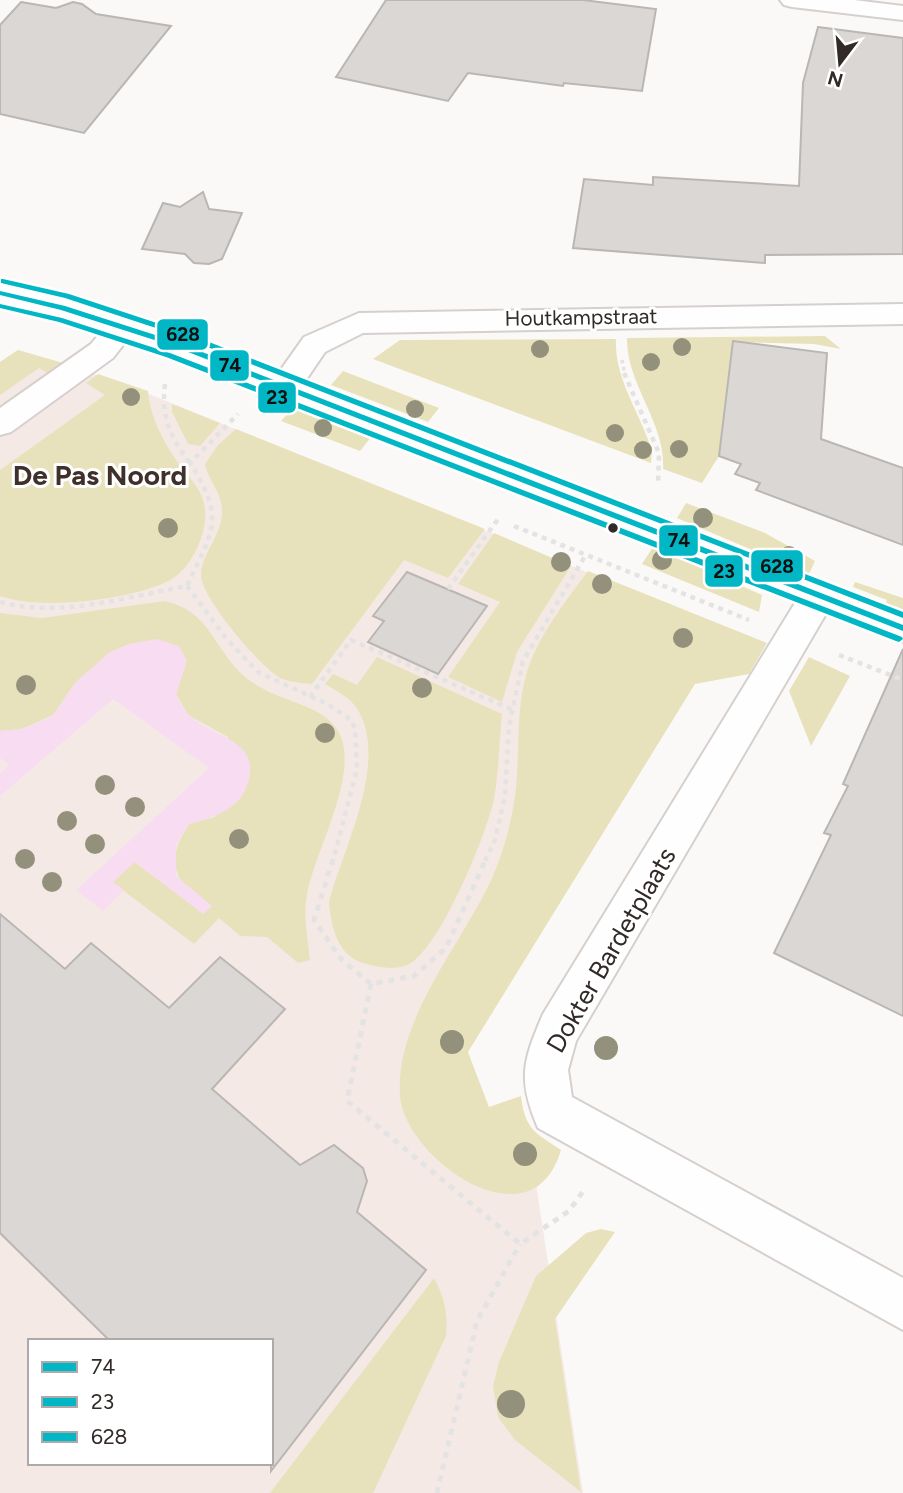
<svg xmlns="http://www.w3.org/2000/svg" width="903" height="1493" viewBox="0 0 903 1493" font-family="Figtree,sans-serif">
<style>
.built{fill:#f4e9e5;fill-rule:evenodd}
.green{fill:#e8e2bc}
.water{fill:#f8dcf1}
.building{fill:#dbd7d4;stroke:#bab6b3;stroke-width:2}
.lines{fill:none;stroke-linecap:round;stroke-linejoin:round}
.street-casing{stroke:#d5d0ce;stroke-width:4}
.secondary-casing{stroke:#d5d0ce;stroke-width:4}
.path-far2{stroke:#e4e3e3;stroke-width:3.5;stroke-dasharray:3.5 3.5;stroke-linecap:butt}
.path-far1{stroke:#e4e3e3;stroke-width:4.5;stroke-dasharray:5 5;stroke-linecap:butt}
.path{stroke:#e4e3e3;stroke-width:5;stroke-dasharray:6 6;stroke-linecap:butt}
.street{fill:#fefefe;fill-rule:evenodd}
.secondary{fill:#fefefe;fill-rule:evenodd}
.bus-1-casing{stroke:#fff;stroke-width:5}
.bus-2-casing{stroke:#fff;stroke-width:5}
.bus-3-casing{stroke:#fff;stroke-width:5}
.bus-1{fill:#02b7c5;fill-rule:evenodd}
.bus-2{fill:#02b7c5;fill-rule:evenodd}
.bus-3{fill:#02b7c5;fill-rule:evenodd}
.tree{fill:#93907c}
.bus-dot{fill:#322a28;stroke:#fff;stroke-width:2.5}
.labels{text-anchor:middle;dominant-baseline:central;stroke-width:6;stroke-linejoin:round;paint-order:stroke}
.far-street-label{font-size:21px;fill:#322a28;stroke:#fff}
.street-label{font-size:26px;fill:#322a28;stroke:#fff}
.neighbourhood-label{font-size:28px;font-weight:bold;fill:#40302b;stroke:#fff}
.line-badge{stroke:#fff;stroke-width:2.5}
.pale-badge-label{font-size:19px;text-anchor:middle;font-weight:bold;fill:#111}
</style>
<rect width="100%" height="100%" fill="#fbf9f7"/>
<path class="built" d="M 18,350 L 122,383 L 707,621 L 445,1086 L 530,1144 L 583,1493 L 0,1493 L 0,362 ZM 30,1341 L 271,1341 L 271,1463 L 30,1463 Z"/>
<g class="green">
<path d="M 825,336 L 841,349 L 814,344 L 733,342 L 719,456 L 702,483 L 663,469 C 666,423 626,384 627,338 Z"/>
<path d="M 616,339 C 614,379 641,414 652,451 L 651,463 L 373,359 L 400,340 Z"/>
<path d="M 18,350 L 63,363 L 51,375 L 39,368 L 0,395 L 0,362 Z"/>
<path d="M 343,371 L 439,408 L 428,422 L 331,385 Z"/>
<path d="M 98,374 L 148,391 C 150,417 164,443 179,464 C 189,477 204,492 205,509 C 208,532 192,567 172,579 C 135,600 40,611 0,596 L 0,470 L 105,395 L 86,383 Z"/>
<path d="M 172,404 L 220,423 L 200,446 L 188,444 L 172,412 Z"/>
<path d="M 295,406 L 372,436 L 360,451 L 281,421 Z"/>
<path d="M 236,429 L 485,529 L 448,578 L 404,560 L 312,684 C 301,683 289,682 280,678 C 260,667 202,598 201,576 C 200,555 223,535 222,510 C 222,492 208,481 205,464 L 218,445 Z"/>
<path d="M 686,503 L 765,533 L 815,561 L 809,574 L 677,518 Z"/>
<path d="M 494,533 L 571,566 L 517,652 L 502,702 L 448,677 L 500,602 L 458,584 Z"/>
<path d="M 653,547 L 762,595 L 759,612 L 642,564 Z"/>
<path d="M 588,571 L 767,643 L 749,674 L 695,684 L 468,1052 L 489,1107 L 521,1096 C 525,1129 534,1132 561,1150 C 532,1250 403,1157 400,1095 C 395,1019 462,944 492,878 C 506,846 515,810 517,775 C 519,742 517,708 526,675 C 537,637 565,602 588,571 Z"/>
<path d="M 855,582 L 903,598 L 903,614 L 884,607 L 887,600 L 853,587 Z"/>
<path d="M 165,601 C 211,612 212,647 244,676 C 271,700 312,702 332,723 C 370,762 311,854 306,901 C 304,920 308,941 310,960 L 298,963 L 267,937 L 240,936 L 219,918 L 194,944 L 112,882 L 134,862 L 204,913 C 178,878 162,866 189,824 L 215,817 L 228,737 L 188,715 L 176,694 L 186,662 L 111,652 L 75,683 L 53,715 L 22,729 L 0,731 L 0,613 L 42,618 Z"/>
<path d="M 377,657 L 502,714 C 499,742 499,771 494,799 C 487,833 438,955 405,966 C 391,970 377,967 363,963 C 337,955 331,926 329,902 C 343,848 391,759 356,707 C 348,696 336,691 325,684 L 333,674 L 357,685 Z"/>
<path d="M 809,657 L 850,676 L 811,746 L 789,691 Z"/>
<path d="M 601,1229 L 615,1232 L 555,1319 L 581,1492 L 515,1440 L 498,1417 L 493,1386 L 499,1362 L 536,1276 L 586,1233 Z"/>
<path d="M 434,1278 C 445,1299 448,1313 446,1336 L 373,1493 L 270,1493 Z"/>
</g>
<path class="water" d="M 157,639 L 179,646 L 187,661 L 176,694 C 179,700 182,708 187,713 C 209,739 266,737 246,788 C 237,811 211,818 189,824 L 176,845 L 176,876 L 212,906 L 203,914 L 135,862 L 113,882 L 124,890 L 103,911 L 76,890 L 209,768 L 113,699 L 0,796 L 0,773 L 9,765 L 0,758 L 0,731 L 22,729 L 53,716 L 75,683 L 110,652 L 129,644 Z"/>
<g class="building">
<path d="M 386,0 L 583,0 L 656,9 L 642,91 L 564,83 L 563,86 L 468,73 L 448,101 L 336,77 Z"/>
<path d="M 21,2 L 56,8 L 73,2 L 82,4 L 96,14 L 171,26 L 84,133 L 0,114 L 0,25 Z"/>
<path d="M 818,27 L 903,38 L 903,254 L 765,255 L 765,263 L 573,248 L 584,179 L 653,185 L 653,177 L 799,186 L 803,83 Z"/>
<path d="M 203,192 L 209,209 L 242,213 L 222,259 L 209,264 L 194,263 L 185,254 L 142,249 L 163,203 L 180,207 Z"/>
<path d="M 733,341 L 827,353 L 821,439 L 903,468 L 903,545 L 756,490 L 760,483 L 735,474 L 741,464 L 719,456 Z"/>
<path d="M 407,572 L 487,606 L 438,674 L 368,642 L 384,621 L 373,616 Z"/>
<path d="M 903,649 L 903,1016 L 774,953 L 831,835 L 824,833 L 848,786 L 843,784 Z"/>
<path d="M 0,914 L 65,969 L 91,943 L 169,1008 L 220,957 L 285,1009 L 212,1089 L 300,1165 L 334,1145 L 363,1168 L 367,1181 L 357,1212 L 426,1270 L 271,1471 L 271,1341 L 110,1341 L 0,1233 Z"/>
</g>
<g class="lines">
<g class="street-casing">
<g id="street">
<path d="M 780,0 L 854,0 L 903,6 L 903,20 L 792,7 L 784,5 Z"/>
<path d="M 903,304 L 903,324 L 363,333 L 325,352 L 297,393 L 286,396 L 275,393 L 270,385 L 304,337 L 359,313 Z"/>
<path d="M 122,317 L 133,320 L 137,327 L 113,358 L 11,432 L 0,435 L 0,408 L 91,344 L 111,320 Z"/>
<path d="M 819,581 L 832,585 L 837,595 L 576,1041 L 568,1070 L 572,1097 L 903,1278 L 903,1330 L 538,1128 C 517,1079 523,1061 543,1014 L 806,585 Z"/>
</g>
</g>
<g class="secondary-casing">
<path id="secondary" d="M 0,283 L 74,301 L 183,336 L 903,613 L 903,642 L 161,350 L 56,316 L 0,303 Z"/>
</g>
<path class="path-far2" d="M 622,360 L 625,375"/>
<g class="path-far1">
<path d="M 624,373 L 659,453 L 658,485"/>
<path d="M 165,384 C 161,417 170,437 190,463"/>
<path d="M 514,526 L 749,620"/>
<path d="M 187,586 L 225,637 L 258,672 L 329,705 L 350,719 L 355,728 L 357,769 L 333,861"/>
<path d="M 448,589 L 498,519"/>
<path d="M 0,602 C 61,618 126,597 187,586 C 213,530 226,519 190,463 L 238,414"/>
<path d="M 839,655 L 903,680"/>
<path d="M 310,697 L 351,640 L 513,710"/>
<path d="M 485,861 L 495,840 L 505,796 L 509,726 L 523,661 L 585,556"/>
</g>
<g class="path">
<path d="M 333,859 L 314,920 L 341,959 L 371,984 L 414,976 L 446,948 L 486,859"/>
<path d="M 371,984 L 347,1101 L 520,1244 L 569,1211 L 584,1190"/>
<path d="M 437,1493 L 477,1321 L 520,1244"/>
</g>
<use href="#street" class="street"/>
<use href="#secondary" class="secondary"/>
<g class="bus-1-casing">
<path id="bus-1" d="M 0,291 L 65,306 L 174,341 L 903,625 L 903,631 L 170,345 L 61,310 L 0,295 Z"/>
</g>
<g class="bus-2-casing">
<path id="bus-2" d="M 0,304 L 62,318 L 170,353 L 902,637 L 903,639 L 899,642 L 896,641 L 166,357 L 59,322 L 0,308 Z"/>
</g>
<g class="bus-3-casing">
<path id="bus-3" d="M 1,279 L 3,279 L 69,294 L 178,330 L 903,612 L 903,618 L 174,334 L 65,298 L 1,283 Z"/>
</g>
<use href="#bus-1" class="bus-1"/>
<use href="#bus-2" class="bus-2"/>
<use href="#bus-3" class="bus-3"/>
</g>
<g class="tree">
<circle cx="682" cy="347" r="9"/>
<circle cx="540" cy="349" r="9"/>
<circle cx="651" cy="362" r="9"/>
<circle cx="131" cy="397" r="9"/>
<circle cx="415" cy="409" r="9"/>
<circle cx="323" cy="428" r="9"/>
<circle cx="615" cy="433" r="9"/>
<circle cx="679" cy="449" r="9"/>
<circle cx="643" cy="450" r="9"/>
<circle cx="703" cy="518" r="10"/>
<circle cx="168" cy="528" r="10"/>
<circle cx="789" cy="556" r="10"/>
<circle cx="662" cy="560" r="10"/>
<circle cx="561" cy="562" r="10"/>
<circle cx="602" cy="584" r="10"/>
<circle cx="683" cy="638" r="10"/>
<circle cx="26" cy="685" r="10"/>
<circle cx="422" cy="688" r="10"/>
<circle cx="325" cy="733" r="10"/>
<circle cx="105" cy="785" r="10"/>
<circle cx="135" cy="807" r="10"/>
<circle cx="67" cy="821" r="10"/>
<circle cx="239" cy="839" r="10"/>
<circle cx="95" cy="844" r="10"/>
<circle cx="25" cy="859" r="10"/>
<circle cx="52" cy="882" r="10"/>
<circle cx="452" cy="1042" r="12"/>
<circle cx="606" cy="1048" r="12"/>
<circle cx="525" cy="1154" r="12"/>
<circle cx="511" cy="1404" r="14"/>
</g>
<circle class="bus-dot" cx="613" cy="528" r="6"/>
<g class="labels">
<g class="far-street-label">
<text transform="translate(581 317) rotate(-1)">Houtkampstraat</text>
</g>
<g class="street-label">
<text transform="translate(611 950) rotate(-60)">Dokter Bardetplaats</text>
</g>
<g class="neighbourhood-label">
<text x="100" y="475">De Pas Noord</text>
</g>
</g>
<g class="line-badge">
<rect x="156" y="318" width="53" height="33" rx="7" fill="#02b7c5"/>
<rect x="209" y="349" width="41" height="33" rx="7" fill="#02b7c5"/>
<rect x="257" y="381" width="40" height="33" rx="7" fill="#02b7c5"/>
<rect x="658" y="524" width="41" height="33" rx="7" fill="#02b7c5"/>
<rect x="750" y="549" width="54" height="34" rx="7" fill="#02b7c5"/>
<rect x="704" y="554" width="40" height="34" rx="7" fill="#02b7c5"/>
</g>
<g class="pale-badge-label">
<text x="183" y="341">628</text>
<text x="230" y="372">74</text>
<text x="277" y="404">23</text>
<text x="679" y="547">74</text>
<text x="777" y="573">628</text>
<text x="724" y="578">23</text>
</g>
<rect x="28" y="1339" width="245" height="126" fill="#ffffff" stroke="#adaaa9" stroke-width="2"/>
<rect x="42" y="1362" width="35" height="10" fill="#02b7c5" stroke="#adaaa9" stroke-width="2"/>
<text x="91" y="1374" font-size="21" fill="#322a28">74</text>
<rect x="42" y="1397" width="35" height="10" fill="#02b7c5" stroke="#adaaa9" stroke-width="2"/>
<text x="91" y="1409" font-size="21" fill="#322a28">23</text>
<rect x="42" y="1432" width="35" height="10" fill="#02b7c5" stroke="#adaaa9" stroke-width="2"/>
<text x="91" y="1444" font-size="21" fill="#322a28">628</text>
<g transform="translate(840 63) rotate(196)" stroke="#ffffff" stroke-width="5" paint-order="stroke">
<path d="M0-5L12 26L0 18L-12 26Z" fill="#322a28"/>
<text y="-10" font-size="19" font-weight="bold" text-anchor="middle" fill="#322a28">N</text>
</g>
</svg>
